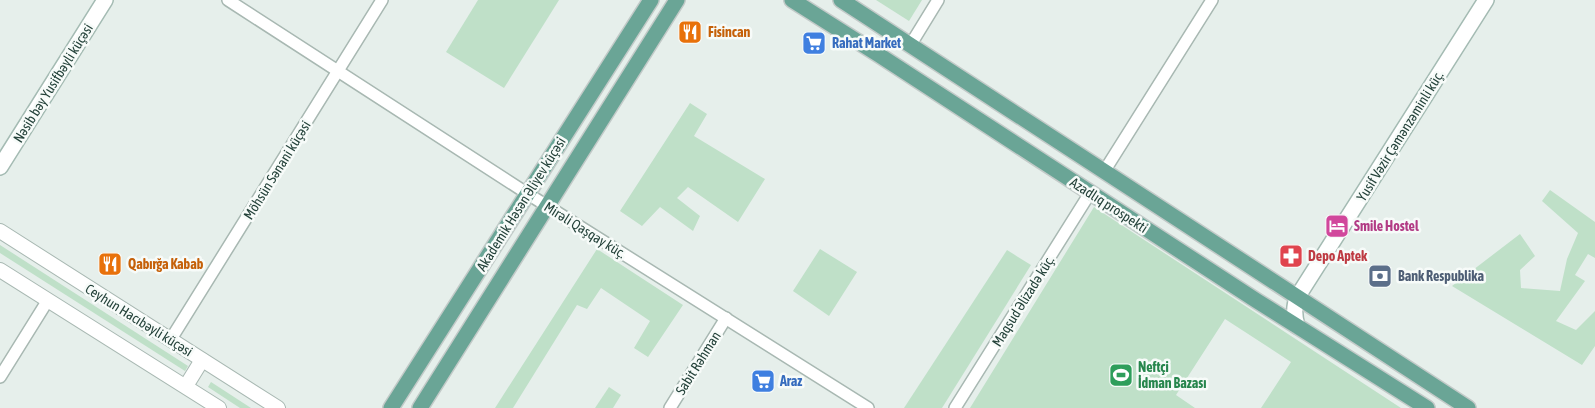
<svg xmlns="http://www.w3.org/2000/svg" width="1595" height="408" viewBox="0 0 1595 408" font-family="'Asap Condensed',sans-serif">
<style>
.green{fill:#bfe0c8}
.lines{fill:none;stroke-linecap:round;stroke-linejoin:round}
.minor-casing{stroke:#a8b8b2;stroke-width:14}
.tertiary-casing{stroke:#a8b8b2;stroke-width:16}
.secondary-casing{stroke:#a4bbb3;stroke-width:18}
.primary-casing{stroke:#c2cac8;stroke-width:18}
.minor{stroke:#fff;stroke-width:11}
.tertiary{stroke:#fff;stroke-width:14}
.secondary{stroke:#fff;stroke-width:15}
.primary{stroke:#6aa596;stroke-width:15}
.labels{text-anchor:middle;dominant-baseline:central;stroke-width:5;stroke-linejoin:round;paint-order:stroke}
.food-label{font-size:14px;font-weight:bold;fill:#c56008;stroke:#f7fbf9;text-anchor:start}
.shop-label{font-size:14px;font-weight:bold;fill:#366cbe;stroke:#f7fbf9;text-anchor:start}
.street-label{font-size:14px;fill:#24423a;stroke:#f7fbf9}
.hotel-label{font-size:14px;font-weight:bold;fill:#b23c85;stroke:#f7fbf9;text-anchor:start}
.health-label{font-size:14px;font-weight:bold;fill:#be3a42;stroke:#f7fbf9;text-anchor:start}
.service-label{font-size:14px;font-weight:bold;fill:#4e5e75;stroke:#f7fbf9;text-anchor:start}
.leisure-label{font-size:14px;font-weight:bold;fill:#27864d;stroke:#f7fbf9;text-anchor:start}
</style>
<rect width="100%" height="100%" fill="#e6efeb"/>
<g class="green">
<path d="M 478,0 L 559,0 L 504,88 L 446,52 Z"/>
<path d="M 876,0 L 922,0 L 909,21 Z"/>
<path d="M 690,103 L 707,114 L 694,136 L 765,179 L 738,222 L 688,187 L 677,198 L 700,216 L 693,231 L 660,207 L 642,226 L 620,211 Z"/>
<path d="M 1550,190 L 1595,222 L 1595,258 L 1588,254 L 1575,275 L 1585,281 L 1556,321 L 1576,330 L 1595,311 L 1595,346 L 1582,365 L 1452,286 L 1520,234 L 1535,256 L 1520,270 L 1521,288 L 1560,291 L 1567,259 L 1578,233 L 1542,201 Z"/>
<path d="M 1094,207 L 1401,408 L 1261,408 L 1291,362 L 1225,319 L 1176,395 L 1195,408 L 970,408 Z"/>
<path d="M 0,245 L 188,366 L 185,371 L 0,253 Z"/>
<path d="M 597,249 L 683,305 L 648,357 L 634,348 L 650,321 L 601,288 L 587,309 L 577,305 L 513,408 L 495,408 Z"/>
<path d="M 820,249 L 857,272 L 829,316 L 793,291 Z"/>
<path d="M 1007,250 L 1031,265 L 942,408 L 904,408 Z"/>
<path d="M 211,382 L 251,408 L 240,408 L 208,387 Z"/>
<path d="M 609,387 L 621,395 L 613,408 L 595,408 Z"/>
</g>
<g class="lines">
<g class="minor-casing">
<g id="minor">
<path d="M 228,0 L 528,194 L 868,408"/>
<path d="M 911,44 L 938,0"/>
<path d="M 1105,170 L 1212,0"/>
<path d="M 171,339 L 382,0"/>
<path d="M 0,377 L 48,300"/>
<path d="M 670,408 L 726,318"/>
<path d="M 955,408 L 1090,193"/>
</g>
</g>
<g class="tertiary-casing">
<g id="tertiary">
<path d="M 0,231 L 278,408"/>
<path d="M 0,270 L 219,408"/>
<path d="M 186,386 L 202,360"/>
</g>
</g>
<g class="secondary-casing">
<g id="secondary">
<path d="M 0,167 L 105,0"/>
<path d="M 1297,326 C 1294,316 1293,307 1298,296 L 1486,0"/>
</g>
</g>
<g class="primary-casing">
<g id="primary">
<path d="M 792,0 L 879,55 L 1257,301 L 1427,408"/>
<path d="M 841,0 L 1468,408"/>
<path d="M 391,408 L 651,0"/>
<path d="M 420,408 L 677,0"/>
</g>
</g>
<use href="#minor" class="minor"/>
<use href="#tertiary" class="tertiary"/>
<use href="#secondary" class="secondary"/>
<use href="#primary" class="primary"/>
</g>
<defs>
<g id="restaurant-square" transform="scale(1.25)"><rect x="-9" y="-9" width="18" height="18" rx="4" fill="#e8710a" stroke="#f7fbf9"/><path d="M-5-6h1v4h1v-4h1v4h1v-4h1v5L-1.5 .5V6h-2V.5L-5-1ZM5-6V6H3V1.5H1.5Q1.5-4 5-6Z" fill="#fff"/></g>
<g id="supermarket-square" transform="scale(1.25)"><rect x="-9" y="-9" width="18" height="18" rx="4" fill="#3f7fe0" stroke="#f7fbf9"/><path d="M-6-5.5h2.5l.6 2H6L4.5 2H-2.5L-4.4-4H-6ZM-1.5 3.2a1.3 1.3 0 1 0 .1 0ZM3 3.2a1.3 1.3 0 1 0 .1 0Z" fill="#fff"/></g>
<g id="hotel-square" transform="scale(1.25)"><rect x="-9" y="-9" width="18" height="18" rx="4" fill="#d1479c" stroke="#f7fbf9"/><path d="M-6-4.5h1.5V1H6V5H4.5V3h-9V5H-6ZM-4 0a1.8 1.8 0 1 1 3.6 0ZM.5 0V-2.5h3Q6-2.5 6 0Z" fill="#fff"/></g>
<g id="pharmacy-square" transform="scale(1.25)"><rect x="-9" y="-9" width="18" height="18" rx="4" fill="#e0444e" stroke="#f7fbf9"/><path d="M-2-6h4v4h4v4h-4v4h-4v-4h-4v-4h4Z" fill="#fff"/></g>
<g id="bank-square" transform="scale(1.25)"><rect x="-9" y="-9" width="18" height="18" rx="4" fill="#5c6f8a" stroke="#f7fbf9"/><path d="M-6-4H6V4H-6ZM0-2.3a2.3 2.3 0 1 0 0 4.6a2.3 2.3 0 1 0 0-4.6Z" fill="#fff"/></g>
<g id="stadium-square" transform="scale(1.25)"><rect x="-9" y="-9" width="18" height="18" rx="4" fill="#2e9e5b" stroke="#f7fbf9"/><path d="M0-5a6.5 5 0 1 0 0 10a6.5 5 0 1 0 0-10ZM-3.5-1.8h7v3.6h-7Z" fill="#fff"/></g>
</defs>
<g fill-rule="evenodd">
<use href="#restaurant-square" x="690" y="32"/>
<use href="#supermarket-square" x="814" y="43"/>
<use href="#hotel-square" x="1337" y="226"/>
<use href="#pharmacy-square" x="1291" y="256"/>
<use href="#restaurant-square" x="110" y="264"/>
<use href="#bank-square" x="1380" y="276"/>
<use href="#stadium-square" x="1121" y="375"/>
<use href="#supermarket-square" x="763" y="381"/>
</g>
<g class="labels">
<g class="food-label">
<text x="708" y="32">Fisincan</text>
<text x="128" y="264">Qabırğa Kabab</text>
</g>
<g class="shop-label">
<text x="832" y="43">Rahat Market</text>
<text x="780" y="381">Araz</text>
</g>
<g class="street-label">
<text transform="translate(53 83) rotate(-58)">Nəsib bəy Yusifbəyli küçəsi</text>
<text transform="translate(1400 136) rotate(-58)">Yusif Vəzir Çəmənzəminli küç.</text>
<text transform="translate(277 170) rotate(-58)">Möhsün Sənani küçəsi</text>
<text transform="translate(521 204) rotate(-58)">Akademik Həsən Əliyev küçəsi</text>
<text transform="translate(1109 205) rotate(33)">Azadlıq prospekti</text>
<text transform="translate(585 230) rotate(32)">Mirəli Qaşqay küç.</text>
<text transform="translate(1023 301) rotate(-58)">Maqsud Əlizadə küç.</text>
<text transform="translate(139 320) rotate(32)">Ceyhun Hacıbəyli küçəsi</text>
<text transform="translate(698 363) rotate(-58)">Sabit Rəhman</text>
</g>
<g class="hotel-label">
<text x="1354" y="226">Smile Hostel</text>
</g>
<g class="health-label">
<text x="1308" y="256">Depo Aptek</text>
</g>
<g class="service-label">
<text x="1398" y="276">Bank Respublika</text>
</g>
<g class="leisure-label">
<text x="1138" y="367">Neftçi<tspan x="1138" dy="16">İdman Bazası</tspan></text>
</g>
</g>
</svg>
